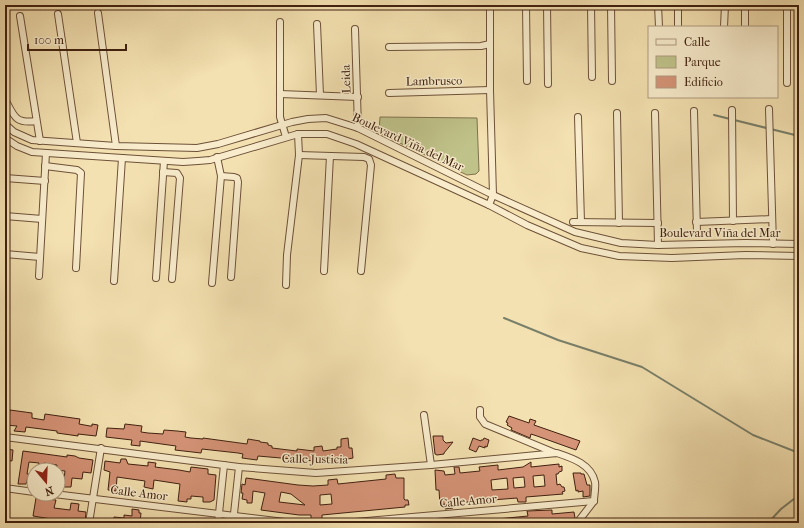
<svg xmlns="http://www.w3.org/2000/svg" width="804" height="528" viewBox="0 0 804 528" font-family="'IM FELL French Canon',serif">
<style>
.green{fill:#bfc289;stroke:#80724c}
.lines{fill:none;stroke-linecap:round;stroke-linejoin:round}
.stream{stroke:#787f6a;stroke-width:2}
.building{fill:#d59377;stroke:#402110;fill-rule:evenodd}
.minor-casing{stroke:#6d5138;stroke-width:8}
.minor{stroke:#f8eccc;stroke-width:6}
.labels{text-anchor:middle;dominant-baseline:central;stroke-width:3;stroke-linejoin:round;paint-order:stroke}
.street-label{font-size:12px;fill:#402110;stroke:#f8eccc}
</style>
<rect width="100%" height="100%" fill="#f4e1b1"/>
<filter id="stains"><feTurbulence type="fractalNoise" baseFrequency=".005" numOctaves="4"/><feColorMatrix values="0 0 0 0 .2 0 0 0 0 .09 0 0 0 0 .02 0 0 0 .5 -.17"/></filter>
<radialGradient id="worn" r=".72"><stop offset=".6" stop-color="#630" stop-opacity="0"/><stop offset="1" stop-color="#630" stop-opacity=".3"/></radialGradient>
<path class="green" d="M 380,117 L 477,118 L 479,171 L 476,174 L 467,175 L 379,133 Z"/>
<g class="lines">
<g class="stream">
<path d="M 714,115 L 799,136"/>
<path d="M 504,318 L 558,340 L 642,367 L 753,435 L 799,453"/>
<path d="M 768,523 L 781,509 L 799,495"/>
</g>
</g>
<g class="building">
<path d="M 10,410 L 32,413 L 32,418 L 44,420 L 45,414 L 80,419 L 79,424 L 90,426 L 92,426 L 92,424 L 98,425 L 96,436 L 78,434 L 78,436 L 57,433 L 57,431 L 26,427 L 25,432 L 14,431 L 17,426 L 5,425 L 5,415 L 9,415 Z"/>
<path d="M 509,416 L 529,423 L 530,419 L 536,421 L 534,425 L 580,441 L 576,450 L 537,436 L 531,434 L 530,438 L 511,430 L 512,428 L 507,425 L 508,423 L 506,422 Z"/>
<path d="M 125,424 L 142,426 L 141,432 L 148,433 L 163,434 L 164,430 L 177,431 L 186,432 L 185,437 L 191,438 L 203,439 L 203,438 L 247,444 L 248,439 L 260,441 L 260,442 L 268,443 L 268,445 L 272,446 L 272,448 L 297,451 L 297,449 L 314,451 L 314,447 L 322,446 L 323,451 L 337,449 L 337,447 L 341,447 L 341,439 L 348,438 L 349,448 L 352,448 L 353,458 L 342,460 L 315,461 L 258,456 L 257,460 L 242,458 L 243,454 L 238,453 L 202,449 L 201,453 L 175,450 L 176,446 L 140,441 L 140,446 L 131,445 L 132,440 L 106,437 L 107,428 L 124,429 Z"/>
<path d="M 433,436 L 443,436 L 443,440 L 446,443 L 453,442 L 444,453 L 444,454 L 437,455 L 435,454 Z"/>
<path d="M 473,438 L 481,441 L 481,440 L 483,440 L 484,438 L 489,440 L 487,447 L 485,446 L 485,448 L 479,446 L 476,452 L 469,449 Z"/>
<path d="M 5,449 L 13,450 L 12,461 L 5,460 Z"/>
<path d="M 23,451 L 67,457 L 67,455 L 75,456 L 79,458 L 93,460 L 91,473 L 83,472 L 82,479 L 72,478 L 71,487 L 63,487 L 65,471 L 56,470 L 57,465 L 44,463 L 44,470 L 38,470 L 39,463 L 29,462 L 27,474 L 29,474 L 26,484 L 18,484 Z"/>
<path d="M 121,459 L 126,459 L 128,464 L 148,466 L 148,462 L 156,463 L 155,467 L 179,470 L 190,472 L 191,467 L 208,469 L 208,474 L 216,475 L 214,500 L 210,502 L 203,502 L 203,497 L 191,496 L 191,499 L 187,499 L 187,502 L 178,501 L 180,484 L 154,480 L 153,489 L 144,487 L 145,481 L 117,477 L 116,491 L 108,490 L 110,472 L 104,470 L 105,461 L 120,463 Z"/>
<path d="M 531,462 L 531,467 L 559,464 L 559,467 L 562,466 L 562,471 L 559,472 L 558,474 L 556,474 L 557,485 L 560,484 L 562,487 L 564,487 L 565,491 L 562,492 L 563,494 L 526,497 L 526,502 L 518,502 L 517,498 L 455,503 L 453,504 L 453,508 L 445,509 L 445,504 L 440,505 L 439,490 L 436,490 L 435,470 L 444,471 L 445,475 L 455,474 L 454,467 L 459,467 L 460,473 L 480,471 L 479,467 L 498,465 L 498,470 L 523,467 ZM 544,475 L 545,486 L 534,487 L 533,476 ZM 524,477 L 525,487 L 514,488 L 513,478 ZM 507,478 L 508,489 L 492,490 L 491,480 Z"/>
<path d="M 573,473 L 581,473 L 581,474 L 584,474 L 587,485 L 590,485 L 590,496 L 583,497 L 583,491 L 578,492 L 578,490 L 576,491 Z"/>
<path d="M 395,474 L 396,478 L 404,478 L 404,499 L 405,500 L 408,500 L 409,505 L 405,505 L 405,507 L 322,515 L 322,520 L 311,520 L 311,515 L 299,515 L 261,510 L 265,493 L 253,491 L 252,503 L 247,503 L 247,500 L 242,499 L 243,493 L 241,493 L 242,484 L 245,485 L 246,478 L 298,485 L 313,486 L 328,485 L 328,480 L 337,479 L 338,484 L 386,479 L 386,475 ZM 281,492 L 291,494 L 305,505 L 279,502 ZM 331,494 L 332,504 L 320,505 L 320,495 Z"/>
<path d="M 36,498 L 56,500 L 54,508 L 70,510 L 71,503 L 79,504 L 78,511 L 86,512 L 85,523 L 76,523 L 33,516 Z"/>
<path d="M 132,509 L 139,510 L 139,513 L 141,513 L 140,523 L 113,523 L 114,517 L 124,518 L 124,515 L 132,516 Z"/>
<path d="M 552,510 L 552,514 L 574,512 L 575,518 L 573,522 L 561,523 L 497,523 L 497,519 L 528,516 L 527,511 Z"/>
</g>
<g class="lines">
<g class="minor-casing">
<g id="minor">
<path d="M 285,5 L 285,6"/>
<path d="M 526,5 L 527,81"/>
<path d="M 547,5 L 548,84"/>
<path d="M 591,5 L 592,77"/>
<path d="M 611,5 L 612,81"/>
<path d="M 658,5 L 659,27"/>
<path d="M 98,13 L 116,146"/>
<path d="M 58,14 L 77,143"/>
<path d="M 20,16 L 40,141"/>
<path d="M 280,22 L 280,117 L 286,137"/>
<path d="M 317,24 L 320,95"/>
<path d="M 678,27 L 678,5"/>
<path d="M 724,27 L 725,5"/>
<path d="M 745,27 L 745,5"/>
<path d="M 355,29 L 358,128"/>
<path d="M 389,47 L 481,46 L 490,44"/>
<path d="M 787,83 L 787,5"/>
<path d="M 389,93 L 490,90"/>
<path d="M 280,94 L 358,97"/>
<path d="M 5,99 C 14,116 15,124 36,121"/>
<path d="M 769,109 L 773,244"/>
<path d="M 732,110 L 733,221"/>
<path d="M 694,111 L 697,233"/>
<path d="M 617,113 L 619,223"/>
<path d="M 655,113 L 658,245"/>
<path d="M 578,117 L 581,222"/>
<path d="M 5,124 L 14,132 L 32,140 L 116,146 L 197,148 L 218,144 L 292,122 L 308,119 L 326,118 L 358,128 L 493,195 L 575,232 L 621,243 L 658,245 L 745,243 L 799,244"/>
<path d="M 5,138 L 17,146 L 32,152 L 183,162 L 198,161 L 210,160 L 298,134 L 327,134 L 356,144 L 489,205 L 527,225 L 581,248 L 619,256 L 672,258 L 745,255 L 799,256"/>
<path d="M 299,155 L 364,157 L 369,159 L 371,165 L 361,271"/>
<path d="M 45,166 L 77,170 L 81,173 L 76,268"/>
<path d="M 163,172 L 177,173 L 180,178 L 172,279"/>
<path d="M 221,176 L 234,177 L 237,178 L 238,182 L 231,277"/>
<path d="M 5,178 L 45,181"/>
<path d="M 489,205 L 493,195 L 490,90 L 490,5"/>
<path d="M 5,216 L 42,219"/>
<path d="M 573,222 L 658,223"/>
<path d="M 696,222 L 772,219"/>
<path d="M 5,254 L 40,257"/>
<path d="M 324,271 L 330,156"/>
<path d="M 39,276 L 46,153"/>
<path d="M 156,278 L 164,161"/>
<path d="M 114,281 L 122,158"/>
<path d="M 212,283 L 221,176 L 217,157"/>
<path d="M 286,285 L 287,255 L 299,155 L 298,134"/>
<path d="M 480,410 L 480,417 L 485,424 L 555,453"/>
<path d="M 424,415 L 431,465"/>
<path d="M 5,437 L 239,467 L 316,473 L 431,465 L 557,453 C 572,458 591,464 595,482 C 596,488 594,496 594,501"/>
<path d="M 5,488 L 34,492"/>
<path d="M 54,494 L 293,523"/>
<path d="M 89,523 L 101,448"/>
<path d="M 218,523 L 224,465"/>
<path d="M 233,523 L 239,467"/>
<path d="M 344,523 L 594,501"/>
<path d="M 577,523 L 594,501"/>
</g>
</g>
<use href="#minor" class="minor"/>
</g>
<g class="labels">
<g class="street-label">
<text transform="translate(346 79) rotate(-92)">Leida</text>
<text transform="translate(434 81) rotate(-1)">Lambrusco</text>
<text transform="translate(408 142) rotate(25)">Boulevard Viña del Mar</text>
<text x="720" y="233">Boulevard Viña del Mar</text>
<text transform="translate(315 459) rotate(1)">Calle Justicia</text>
<text transform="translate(139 493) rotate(7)">Calle Amor</text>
<text transform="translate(468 501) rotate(-5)">Calle Amor</text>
</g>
</g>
<rect width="804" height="528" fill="none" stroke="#f4e1b1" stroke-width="20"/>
<rect x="6" y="6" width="792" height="516" fill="none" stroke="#402110" stroke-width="2"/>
<rect x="10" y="10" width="784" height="508" fill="none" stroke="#402110"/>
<rect x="648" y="26" width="130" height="72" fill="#f8eccc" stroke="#ae9b81"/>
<rect x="656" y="39" width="20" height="6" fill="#f8eccc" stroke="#ae9b81"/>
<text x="684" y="46" font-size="12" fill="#402110">Calle</text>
<rect x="656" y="56" width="20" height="12" fill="#bfc289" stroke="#ae9b81"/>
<text x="684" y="66" font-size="12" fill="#402110">Parque</text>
<rect x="656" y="76" width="20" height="12" fill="#d59377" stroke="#ae9b81"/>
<text x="684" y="86" font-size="12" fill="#402110">Edificio</text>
<g transform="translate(46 482) rotate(161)"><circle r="19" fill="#f8eccc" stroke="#ae9b81"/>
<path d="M0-3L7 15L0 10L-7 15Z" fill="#8f2418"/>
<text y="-6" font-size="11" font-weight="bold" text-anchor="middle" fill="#402110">N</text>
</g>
<path d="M28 44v6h98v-6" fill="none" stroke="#402110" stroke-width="2"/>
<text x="34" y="44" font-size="12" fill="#402110" stroke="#f8eccc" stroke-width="3" paint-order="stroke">100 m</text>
<rect width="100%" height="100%" filter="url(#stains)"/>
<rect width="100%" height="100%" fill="url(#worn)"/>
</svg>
